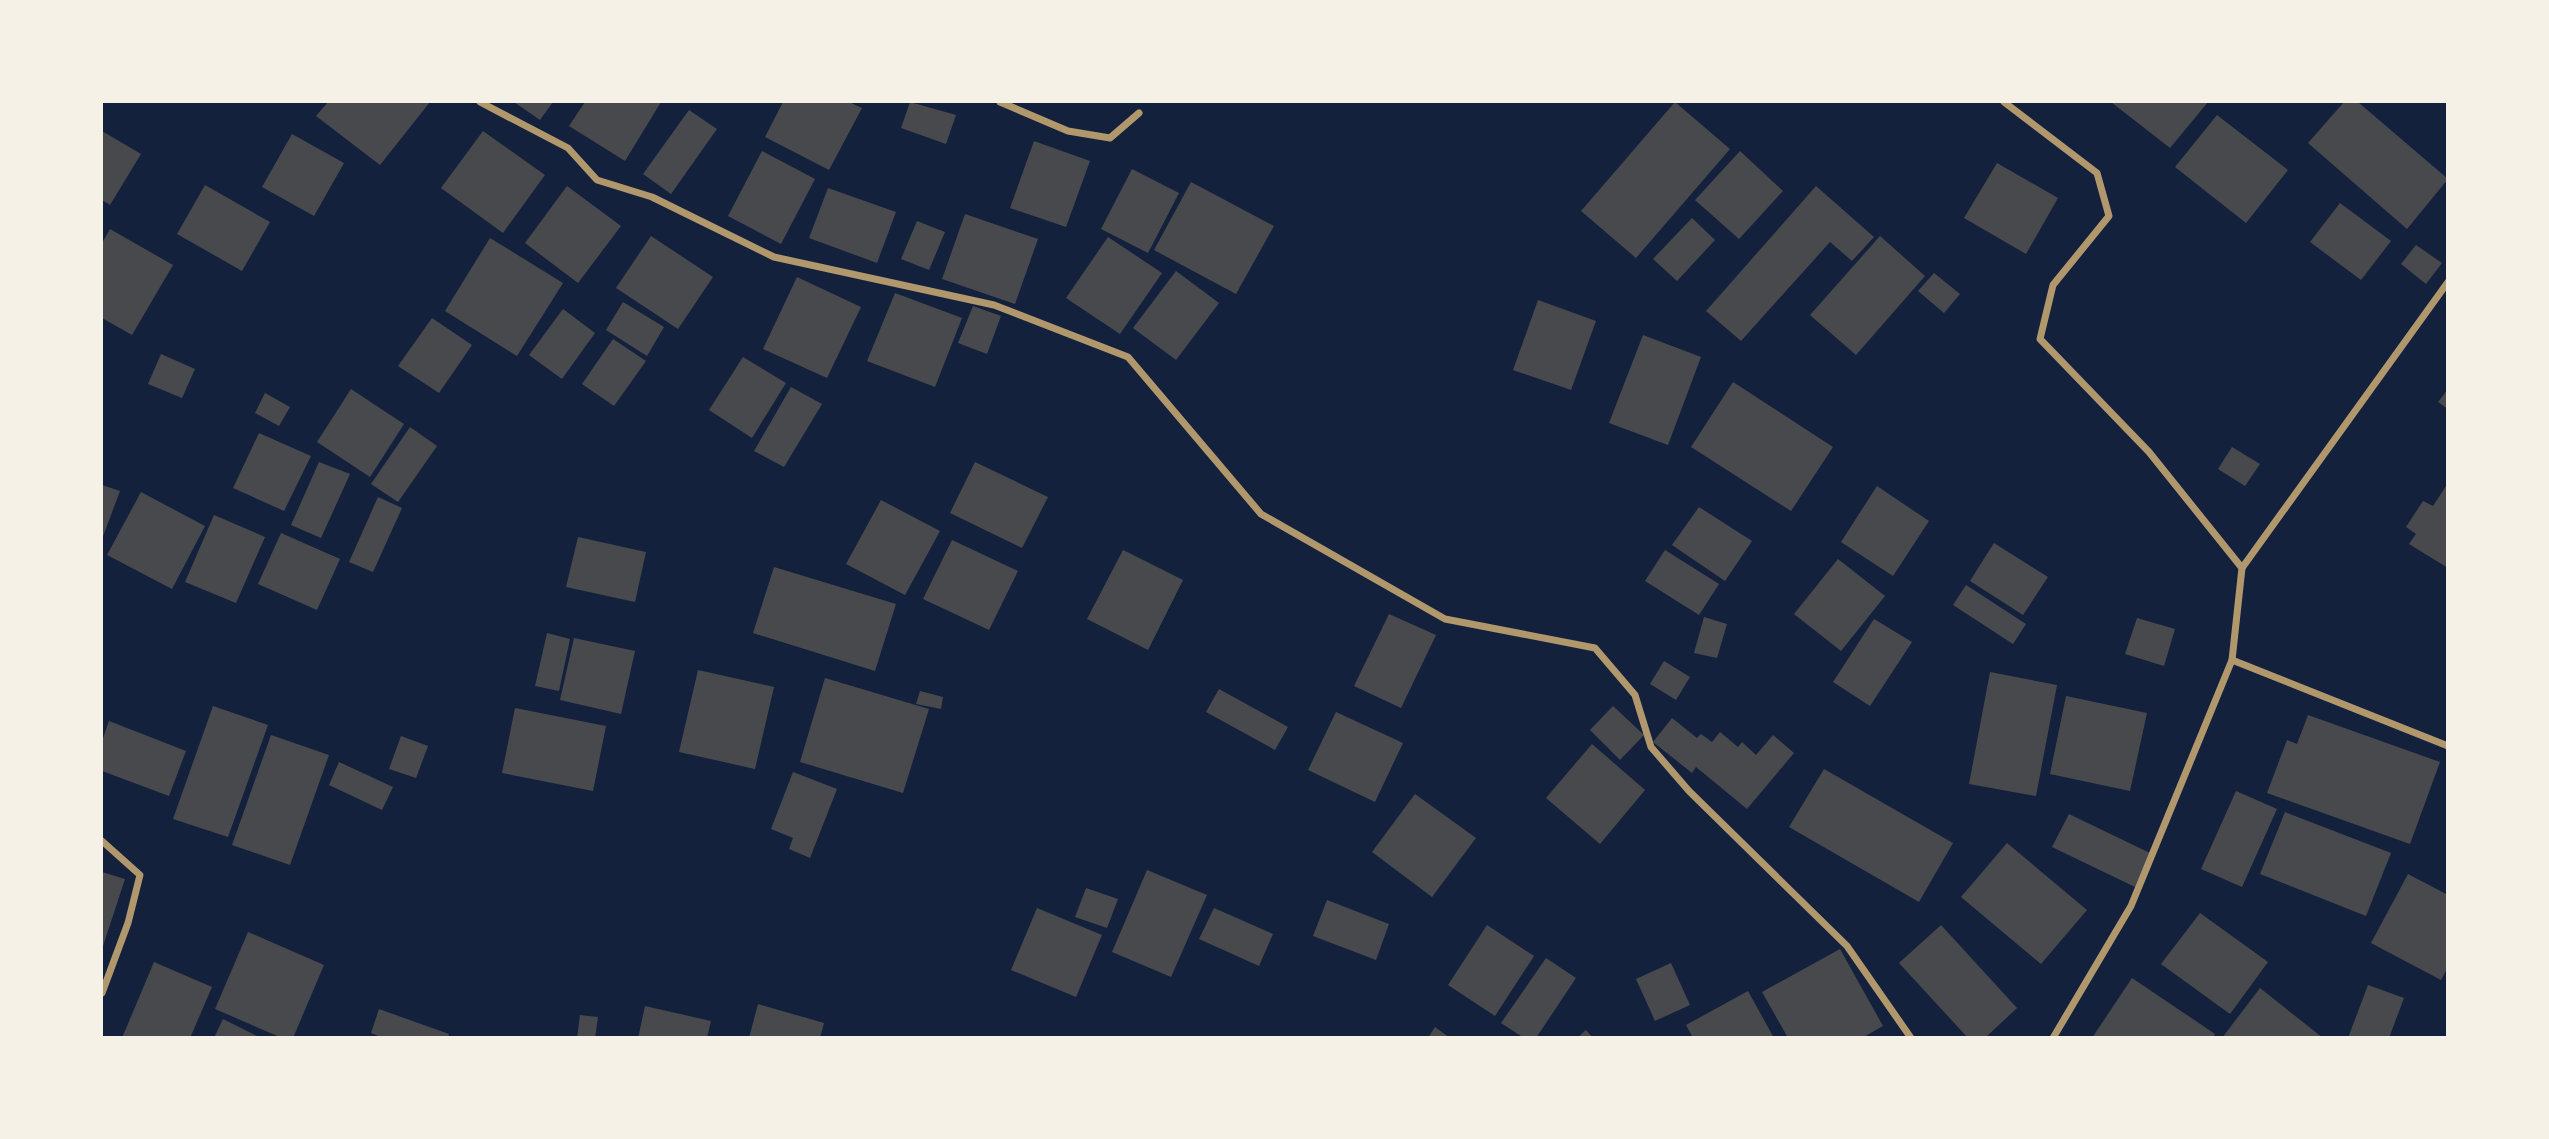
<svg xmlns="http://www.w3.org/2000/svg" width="2549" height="1139" viewBox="0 0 2549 1139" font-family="Quicksand,sans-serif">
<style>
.building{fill:#48494c}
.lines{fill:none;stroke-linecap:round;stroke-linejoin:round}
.minor{stroke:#b1986c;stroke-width:7}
</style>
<rect width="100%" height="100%" fill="#14213d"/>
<g class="building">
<path d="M 328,102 L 430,102 L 380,165 L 316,116 Z"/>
<path d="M 514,102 L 553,102 L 540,120 Z"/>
<path d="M 585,102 L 661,102 L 625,161 L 569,126 Z"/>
<path d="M 783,102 L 849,102 L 862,108 L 829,170 L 765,137 Z"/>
<path d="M 910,102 L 956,115 L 946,144 L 901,128 Z"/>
<path d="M 1675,102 L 1730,149 L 1636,258 L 1581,211 Z"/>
<path d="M 2111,102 L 2208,102 L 2170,148 Z"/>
<path d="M 2344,102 L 2358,102 L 2448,179 L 2407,229 L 2308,143 Z"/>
<path d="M 689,110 L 717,129 L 671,194 L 643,174 Z"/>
<path d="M 2217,115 L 2288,170 L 2246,223 L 2175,167 Z"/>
<path d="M 102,131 L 141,154 L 110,205 L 102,200 Z"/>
<path d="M 483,131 L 545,175 L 503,233 L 441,188 Z"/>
<path d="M 292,134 L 344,163 L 314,216 L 262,187 Z"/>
<path d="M 1034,141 L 1090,161 L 1066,227 L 1010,208 Z"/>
<path d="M 762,151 L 815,179 L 781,244 L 728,216 Z"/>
<path d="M 1740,151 L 1783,191 L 1739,239 L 1695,200 Z"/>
<path d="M 1997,163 L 2058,198 L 2026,254 L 1964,218 Z"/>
<path d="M 1132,169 L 1179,193 L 1148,253 L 1101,229 Z"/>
<path d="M 1191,182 L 1274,226 L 1236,294 L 1154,250 Z"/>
<path d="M 205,185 L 270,222 L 242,271 L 177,234 Z"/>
<path d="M 567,186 L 621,226 L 578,283 L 525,243 Z"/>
<path d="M 1816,186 L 1874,237 L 1852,261 L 1830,242 L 1741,341 L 1706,311 Z"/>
<path d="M 828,188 L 896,212 L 877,263 L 809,238 Z"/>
<path d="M 2340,203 L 2391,241 L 2361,280 L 2310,242 Z"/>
<path d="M 965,214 L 1038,239 L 1015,304 L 942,279 Z"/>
<path d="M 1692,218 L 1715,240 L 1677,281 L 1653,259 Z"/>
<path d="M 917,221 L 945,232 L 929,270 L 901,259 Z"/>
<path d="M 110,229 L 173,265 L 132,335 L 102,318 L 102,243 Z"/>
<path d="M 651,236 L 713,277 L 678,329 L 616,288 Z"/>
<path d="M 1880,236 L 1925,276 L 1856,355 L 1810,315 Z"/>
<path d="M 1108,237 L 1162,273 L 1120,334 L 1066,298 Z"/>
<path d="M 490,238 L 563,283 L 517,356 L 445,311 Z"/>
<path d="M 2416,245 L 2442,263 L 2426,284 L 2401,264 Z"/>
<path d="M 1176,271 L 1219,303 L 1176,360 L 1133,328 Z"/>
<path d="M 1934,273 L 1960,294 L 1944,313 L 1918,291 Z"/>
<path d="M 797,277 L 861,307 L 827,378 L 763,349 Z"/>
<path d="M 895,293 L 962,318 L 935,387 L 867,361 Z"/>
<path d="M 1538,300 L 1596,321 L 1571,390 L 1513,370 Z"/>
<path d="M 623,302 L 664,327 L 647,356 L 606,330 Z"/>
<path d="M 973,306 L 1001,316 L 987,354 L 958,343 Z"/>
<path d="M 563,309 L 595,333 L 562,379 L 529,355 Z"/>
<path d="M 432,318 L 472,345 L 439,393 L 398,366 Z"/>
<path d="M 1643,335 L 1701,357 L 1668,445 L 1609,423 Z"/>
<path d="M 613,339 L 646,361 L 614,406 L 582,384 Z"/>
<path d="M 161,354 L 195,369 L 182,398 L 148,384 Z"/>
<path d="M 743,357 L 786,383 L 752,438 L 709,410 Z"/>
<path d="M 1733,382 L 1833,447 L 1791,511 L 1691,447 Z"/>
<path d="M 791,387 L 822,404 L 784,467 L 754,451 Z"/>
<path d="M 351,389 L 404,424 L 370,477 L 317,442 Z"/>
<path d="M 2448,389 L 2448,409 L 2438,402 Z"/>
<path d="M 265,393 L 290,407 L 279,426 L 255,413 Z"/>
<path d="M 410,427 L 437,446 L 398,502 L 371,484 Z"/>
<path d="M 259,433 L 311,456 L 284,511 L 233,488 Z"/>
<path d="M 2232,447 L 2260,464 L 2245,486 L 2218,469 Z"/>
<path d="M 319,462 L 350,474 L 321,538 L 291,525 Z"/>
<path d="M 975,462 L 1048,497 L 1022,548 L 950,513 Z"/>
<path d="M 2448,483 L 2448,568 L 2409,544 L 2416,534 L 2406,527 L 2423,501 L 2433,506 Z"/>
<path d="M 102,485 L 120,491 L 102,539 Z"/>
<path d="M 1877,486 L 1929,521 L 1893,576 L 1841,542 Z"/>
<path d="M 141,492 L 205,526 L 172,589 L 107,555 Z"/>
<path d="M 378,497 L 402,508 L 373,572 L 349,562 Z"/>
<path d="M 881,500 L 940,531 L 905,595 L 846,564 Z"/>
<path d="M 1699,507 L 1752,541 L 1725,581 L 1672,545 Z"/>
<path d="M 214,515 L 265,537 L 236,603 L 185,582 Z"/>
<path d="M 281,533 L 340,559 L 317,610 L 258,584 Z"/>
<path d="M 578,537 L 646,552 L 635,602 L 566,587 Z"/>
<path d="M 952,540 L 1018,571 L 989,630 L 923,599 Z"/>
<path d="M 1994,543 L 2048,577 L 2023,615 L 1970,581 Z"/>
<path d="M 1123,550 L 1183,580 L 1148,650 L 1087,619 Z"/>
<path d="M 1665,550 L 1719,584 L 1699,615 L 1645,581 Z"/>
<path d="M 1838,559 L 1885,596 L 1841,651 L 1794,614 Z"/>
<path d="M 774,567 L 896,604 L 875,671 L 753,633 Z"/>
<path d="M 1966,585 L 2026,624 L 2013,644 L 1953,605 Z"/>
<path d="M 1389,614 L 1436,635 L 1401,708 L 1354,686 Z"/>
<path d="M 1704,617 L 1727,624 L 1717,658 L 1694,653 Z"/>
<path d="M 2137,618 L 2175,629 L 2164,666 L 2125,654 Z"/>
<path d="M 1874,619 L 1912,642 L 1870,706 L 1833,682 Z"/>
<path d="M 547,633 L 570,639 L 559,691 L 535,686 Z"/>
<path d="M 574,638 L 635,651 L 621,714 L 560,700 Z"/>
<path d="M 1664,661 L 1690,677 L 1676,700 L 1650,684 Z"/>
<path d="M 698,670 L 774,687 L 755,769 L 679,752 Z"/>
<path d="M 1990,672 L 2057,685 L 2036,796 L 1969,784 Z"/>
<path d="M 825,678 L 929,709 L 903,793 L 800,762 Z"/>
<path d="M 1219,689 L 1288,727 L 1275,750 L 1206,712 Z"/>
<path d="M 920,691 L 943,697 L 941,709 L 916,704 Z"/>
<path d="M 2066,696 L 2147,713 L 2130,791 L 2050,774 Z"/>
<path d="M 213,706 L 268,725 L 228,837 L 173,819 Z"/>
<path d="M 1613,706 L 1644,735 L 1620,760 L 1590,730 Z"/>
<path d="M 515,708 L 606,726 L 593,791 L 502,773 Z"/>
<path d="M 1336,712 L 1403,743 L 1375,802 L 1308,770 Z"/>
<path d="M 2308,715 L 2440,762 L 2410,844 L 2267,793 L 2287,740 L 2297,744 Z"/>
<path d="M 1672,718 L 1697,738 L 1701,734 L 1712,742 L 1720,732 L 1738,747 L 1742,742 L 1756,755 L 1773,735 L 1794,753 L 1747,809 L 1696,767 L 1692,773 L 1653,742 Z"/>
<path d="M 109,721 L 186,751 L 169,796 L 102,771 L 102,741 Z"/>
<path d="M 271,735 L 329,755 L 290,865 L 232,845 Z"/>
<path d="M 401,736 L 428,746 L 416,778 L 389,769 Z"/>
<path d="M 1592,744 L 1645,790 L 1600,844 L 1546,798 Z"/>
<path d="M 339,762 L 393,787 L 382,810 L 329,785 Z"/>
<path d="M 1824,769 L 1953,843 L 1919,902 L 1789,827 Z"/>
<path d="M 793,772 L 837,789 L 810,858 L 789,849 L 793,838 L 771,829 Z"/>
<path d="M 2236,791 L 2277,809 L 2242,887 L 2201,869 Z"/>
<path d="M 1415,794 L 1476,838 L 1432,897 L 1372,852 Z"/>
<path d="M 2285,812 L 2391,853 L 2366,916 L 2260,874 Z"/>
<path d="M 2069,814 L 2150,853 L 2135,887 L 2052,847 Z"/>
<path d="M 2007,843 L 2087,910 L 2041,964 L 1961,897 Z"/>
<path d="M 1147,870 L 1207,895 L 1171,977 L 1112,952 Z"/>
<path d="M 102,872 L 125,879 L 102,949 Z"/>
<path d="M 2408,874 L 2448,895 L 2448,967 L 2441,980 L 2371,943 Z"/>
<path d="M 1086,888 L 1118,899 L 1107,928 L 1075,917 Z"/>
<path d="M 1327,900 L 1389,924 L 1376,960 L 1313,936 Z"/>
<path d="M 1037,908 L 1102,935 L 1076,997 L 1011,970 Z"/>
<path d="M 1214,908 L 1273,934 L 1259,966 L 1199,939 Z"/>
<path d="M 2200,913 L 2268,962 L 2230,1014 L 2161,964 Z"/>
<path d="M 1487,925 L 1534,956 L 1495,1016 L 1448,985 Z"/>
<path d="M 1941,925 L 2017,1008 L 1985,1038 L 1968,1038 L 1899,963 Z"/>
<path d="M 248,932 L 324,965 L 293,1038 L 282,1038 L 215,1009 Z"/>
<path d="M 1840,949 L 1883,1026 L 1862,1038 L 1788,1038 L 1762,992 Z"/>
<path d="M 1546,958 L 1576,978 L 1536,1038 L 1524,1038 L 1501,1023 Z"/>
<path d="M 154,962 L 212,987 L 190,1038 L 122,1038 Z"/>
<path d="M 1671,963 L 1690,1005 L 1655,1021 L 1636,979 Z"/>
<path d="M 2132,978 L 2215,1034 L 2213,1038 L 2092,1038 Z"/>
<path d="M 2368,985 L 2404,998 L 2389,1038 L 2348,1038 Z"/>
<path d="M 2260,988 L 2323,1038 L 2222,1038 Z"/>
<path d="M 1748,991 L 1774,1038 L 1693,1038 L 1686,1025 Z"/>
<path d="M 758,1004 L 824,1023 L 820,1038 L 749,1038 Z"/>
<path d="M 645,1006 L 711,1021 L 707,1038 L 638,1038 Z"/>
<path d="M 379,1009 L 449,1034 L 448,1038 L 383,1038 L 371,1033 Z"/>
<path d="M 580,1015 L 598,1017 L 595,1038 L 577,1038 Z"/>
<path d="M 223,1019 L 261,1038 L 214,1038 Z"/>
<path d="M 1435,1027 L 1450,1038 L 1428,1038 Z"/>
<path d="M 1586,1030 L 1593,1038 L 1577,1038 Z"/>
</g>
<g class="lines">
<g class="minor">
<path d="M 480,102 L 568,148 L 597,180 L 652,197 L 774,257 L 994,305 L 1128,357 L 1261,514 L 1445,619 L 1595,648 L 1635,695 L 1651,747 L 1689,791 L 1847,946 L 1911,1038"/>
<path d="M 1000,102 L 1068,131 L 1110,138 L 1139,113"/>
<path d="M 2004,102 L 2097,173 L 2109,216 L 2053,285 L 2040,339 L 2149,452 L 2242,568 L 2232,660 L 2131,906 L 2053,1038"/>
<path d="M 2242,568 L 2448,282"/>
<path d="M 2232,660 L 2448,746"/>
<path d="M 102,841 L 140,875 L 128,923 L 102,993"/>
</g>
</g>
<rect width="2549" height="1139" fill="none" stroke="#f6f1e7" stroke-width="206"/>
</svg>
